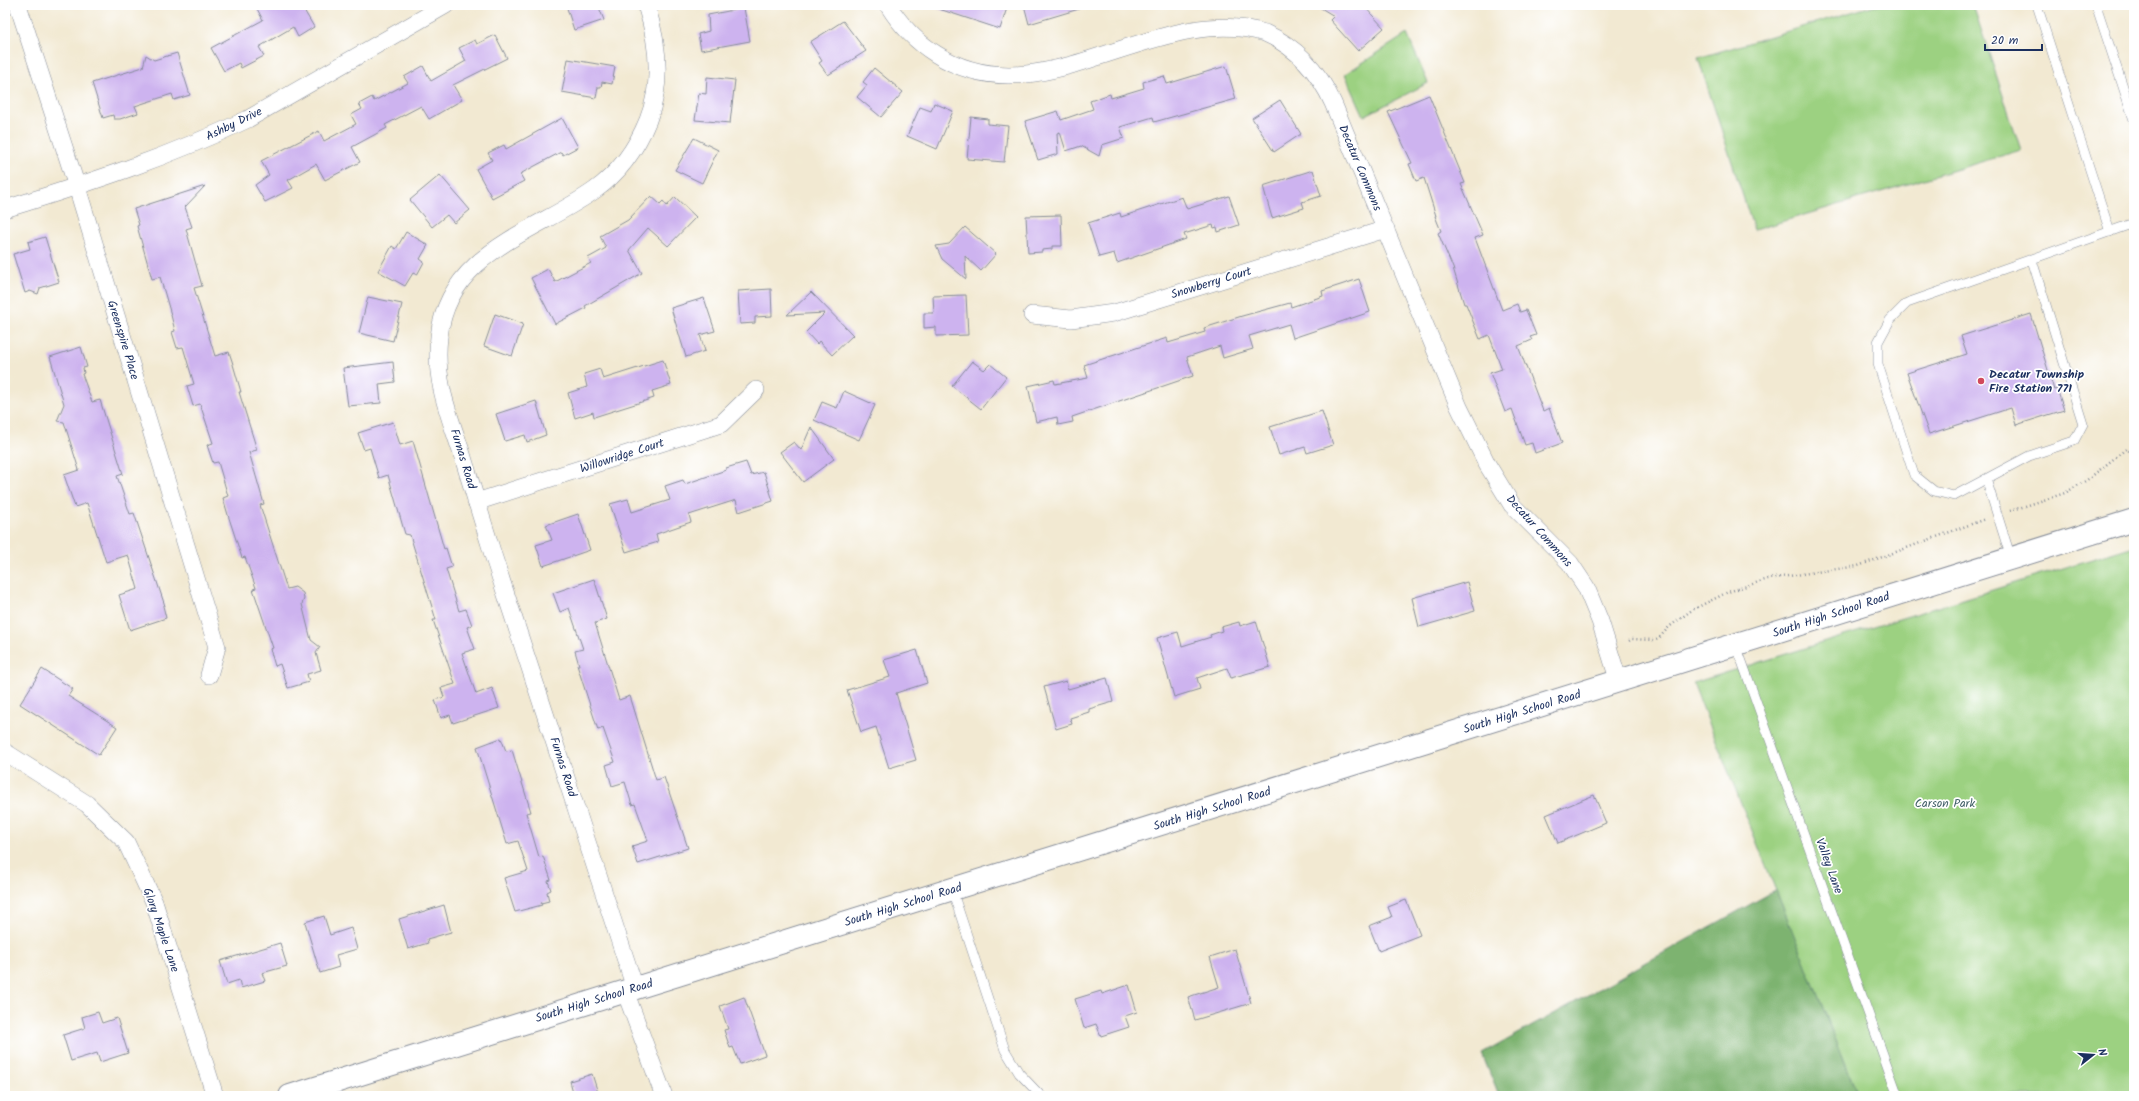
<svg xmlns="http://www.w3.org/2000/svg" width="2139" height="1101" viewBox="0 0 2139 1101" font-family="Kalam,sans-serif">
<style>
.green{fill:#9cd181;stroke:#5c8070}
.forest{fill:#7db36f;stroke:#4c7166}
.building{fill:#cdb3ef}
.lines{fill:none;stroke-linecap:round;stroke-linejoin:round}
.service-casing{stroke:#868c98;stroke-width:10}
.minor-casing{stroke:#868c98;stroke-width:18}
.secondary-casing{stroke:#868c98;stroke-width:24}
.path{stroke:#868c98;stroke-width:2.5;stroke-dasharray:1 3;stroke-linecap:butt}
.service{stroke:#fff;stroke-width:9}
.minor{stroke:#fff;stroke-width:17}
.secondary{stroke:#fff;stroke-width:22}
.poi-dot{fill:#d1495b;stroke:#fff;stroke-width:1.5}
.labels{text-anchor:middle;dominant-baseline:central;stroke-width:3.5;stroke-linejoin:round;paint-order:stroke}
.street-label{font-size:12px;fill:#1b2f5e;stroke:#fff}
.poi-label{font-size:12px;font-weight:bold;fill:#1b2f5e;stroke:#fff;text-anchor:start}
.park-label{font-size:12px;fill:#426068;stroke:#fff}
</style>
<rect width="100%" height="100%" fill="#fff"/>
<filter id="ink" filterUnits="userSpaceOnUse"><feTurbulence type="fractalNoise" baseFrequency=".025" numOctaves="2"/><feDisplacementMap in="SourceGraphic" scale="8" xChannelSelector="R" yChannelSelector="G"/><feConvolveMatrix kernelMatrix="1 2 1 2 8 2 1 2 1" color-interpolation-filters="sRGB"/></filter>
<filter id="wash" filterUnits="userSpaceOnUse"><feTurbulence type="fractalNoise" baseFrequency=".012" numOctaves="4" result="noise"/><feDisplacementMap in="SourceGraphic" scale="16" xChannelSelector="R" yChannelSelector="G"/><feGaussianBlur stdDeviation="0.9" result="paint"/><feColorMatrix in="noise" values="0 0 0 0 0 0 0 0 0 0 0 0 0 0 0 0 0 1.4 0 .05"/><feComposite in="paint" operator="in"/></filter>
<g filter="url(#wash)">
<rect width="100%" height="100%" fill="#f2e9d2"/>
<g class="green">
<path d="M 1875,5 L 1973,5 L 2021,150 L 1754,230 L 1698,58 Z"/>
<path d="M 1407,34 L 1428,83 L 1364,116 L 1345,74 Z"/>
<path d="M 2134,546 L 2134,1096 L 1858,1096 L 1693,683 Z"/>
</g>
<path class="forest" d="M 1776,890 L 1858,1096 L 1499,1096 L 1482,1054 Z"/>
<g id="blocks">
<g class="building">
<path d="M 255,5 L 301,5 L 314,27 L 298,37 L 293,27 L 259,47 L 264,56 L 241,68 L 239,63 L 224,71 L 211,48 L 263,20 Z"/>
<path d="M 566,5 L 598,5 L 604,20 L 574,30 Z"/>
<path d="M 937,5 L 1008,5 L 1000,29 L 936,8 Z"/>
<path d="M 1024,5 L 1078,5 L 1079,9 L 1029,24 Z"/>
<path d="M 1316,5 L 1363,5 L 1384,28 L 1358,51 L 1330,20 L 1334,16 Z"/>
<path d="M 744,8 L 750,41 L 701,50 L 698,34 L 709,31 L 708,15 Z"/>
<path d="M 843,21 L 866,51 L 828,75 L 819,63 L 822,61 L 810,42 Z"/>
<path d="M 495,35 L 507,58 L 453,85 L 462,100 L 429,119 L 421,106 L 385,125 L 387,128 L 352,147 L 360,162 L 325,180 L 316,164 L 288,180 L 293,188 L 265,202 L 255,185 L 269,175 L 261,161 L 319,131 L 324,141 L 356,124 L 351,115 L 362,109 L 359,104 L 372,97 L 374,101 L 408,83 L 404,77 L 423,66 L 431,81 L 466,61 L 459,48 L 475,40 L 477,44 Z"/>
<path d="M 177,53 L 190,95 L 174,100 L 172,94 L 135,106 L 138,113 L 120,119 L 114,119 L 113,115 L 103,118 L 92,83 L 143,67 L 146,55 L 154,60 Z"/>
<path d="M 568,59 L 615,67 L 612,84 L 602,82 L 601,87 L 598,87 L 596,98 L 562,92 Z"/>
<path d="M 1226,66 L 1236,99 L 1154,122 L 1153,117 L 1120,127 L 1124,138 L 1102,145 L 1099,156 L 1081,146 L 1066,151 L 1060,132 L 1057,133 L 1058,154 L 1038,160 L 1025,121 L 1058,111 L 1061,120 L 1093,109 L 1090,101 L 1110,94 L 1111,98 L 1144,88 L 1143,82 L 1164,76 L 1167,84 Z"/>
<path d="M 874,68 L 903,92 L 881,117 L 857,97 L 867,85 L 863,82 Z"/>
<path d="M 707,77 L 735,80 L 730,123 L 695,120 L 699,93 L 706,94 Z"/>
<path d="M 1429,95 L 1465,183 L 1461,184 L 1483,235 L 1475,238 L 1502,310 L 1517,304 L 1520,312 L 1526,310 L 1536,335 L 1530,337 L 1532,340 L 1518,346 L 1543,411 L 1549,408 L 1562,443 L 1535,453 L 1532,443 L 1525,445 L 1512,409 L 1505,412 L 1490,373 L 1502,369 L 1489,335 L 1480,339 L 1466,304 L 1464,304 L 1453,268 L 1438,233 L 1441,231 L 1435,216 L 1436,216 L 1424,178 L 1416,181 L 1409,164 L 1412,163 L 1388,112 Z"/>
<path d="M 1280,100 L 1301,134 L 1274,152 L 1252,118 Z"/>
<path d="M 934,103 L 953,111 L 937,149 L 907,136 L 920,107 L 931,111 Z"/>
<path d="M 971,117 L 988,119 L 988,124 L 1008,126 L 1004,162 L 967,159 Z"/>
<path d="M 562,118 L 578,147 L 563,155 L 561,152 L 520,174 L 524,181 L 492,198 L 476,169 L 492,160 L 488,153 L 504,145 L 506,149 Z"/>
<path d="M 694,138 L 718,150 L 702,183 L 675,170 Z"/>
<path d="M 1313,170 L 1321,196 L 1302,202 L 1304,208 L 1272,218 L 1263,186 Z"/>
<path d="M 440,175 L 470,210 L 454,223 L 447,215 L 432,227 L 410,200 Z"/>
<path d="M 205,186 L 185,207 L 192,227 L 186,229 L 202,286 L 194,288 L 215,356 L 229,352 L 232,361 L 241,392 L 239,392 L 257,450 L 249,452 L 264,504 L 260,505 L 287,589 L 295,587 L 303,593 L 304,599 L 302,604 L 311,640 L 320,647 L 316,653 L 321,670 L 307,674 L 309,682 L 288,688 L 280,664 L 275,666 L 270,649 L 273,648 L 253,589 L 256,588 L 245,557 L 242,558 L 228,515 L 223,498 L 228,496 L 218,462 L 213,463 L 207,445 L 213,443 L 200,404 L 193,406 L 187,386 L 194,384 L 183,347 L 177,348 L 172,332 L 175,331 L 171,315 L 160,277 L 152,279 L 137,226 L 139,225 L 134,209 Z"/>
<path d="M 651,196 L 660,204 L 663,201 L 667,206 L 675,197 L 696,217 L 668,246 L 648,228 L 629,250 L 642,273 L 585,306 L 586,308 L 555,324 L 531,278 L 548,269 L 555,282 L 591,263 L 588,258 L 606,248 L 600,236 L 628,220 Z"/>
<path d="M 1229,196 L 1239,225 L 1218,232 L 1217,227 L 1214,228 L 1213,225 L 1184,234 L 1186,239 L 1117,263 L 1114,253 L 1099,257 L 1088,223 L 1120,213 L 1121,217 L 1182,197 L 1187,209 Z"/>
<path d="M 1061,215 L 1062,246 L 1052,246 L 1052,249 L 1042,250 L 1042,252 L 1028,253 L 1026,216 Z"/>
<path d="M 965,227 L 996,254 L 981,271 L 965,256 L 966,279 L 942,259 L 936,246 L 949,244 Z"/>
<path d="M 406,232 L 428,245 L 420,259 L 424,262 L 417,275 L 413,273 L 405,286 L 378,271 L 392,246 L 396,249 Z"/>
<path d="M 45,237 L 59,282 L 40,288 L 38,294 L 30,291 L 25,293 L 13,254 L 30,249 L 28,242 Z"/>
<path d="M 1359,279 L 1370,312 L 1293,338 L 1289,324 L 1249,336 L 1253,349 L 1223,358 L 1220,346 L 1187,357 L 1193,376 L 1072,417 L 1073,422 L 1058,425 L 1057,417 L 1036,422 L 1028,386 L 1054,380 L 1055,384 L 1088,378 L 1084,365 L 1167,338 L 1168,343 L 1205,332 L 1204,328 L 1242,316 L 1290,303 L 1291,307 L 1323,296 L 1322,291 Z"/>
<path d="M 771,289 L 772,316 L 755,317 L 755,323 L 740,324 L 738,291 Z"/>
<path d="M 811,292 L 853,335 L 832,355 L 819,341 L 817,344 L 806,332 L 825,313 L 787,315 Z"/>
<path d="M 966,295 L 968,335 L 936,336 L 936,327 L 924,328 L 924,313 L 934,313 L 933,296 Z"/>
<path d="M 368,297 L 402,304 L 393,341 L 359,333 Z"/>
<path d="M 704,298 L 715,331 L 700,335 L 705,351 L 686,357 L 671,308 Z"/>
<path d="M 495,314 L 523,324 L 512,356 L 484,346 Z"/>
<path d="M 2031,314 L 2054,390 L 2057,389 L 2064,410 L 2016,425 L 2011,408 L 1929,434 L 1907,373 L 1967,354 L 1961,336 Z"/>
<path d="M 81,347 L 87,367 L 83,368 L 84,373 L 82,374 L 92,402 L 100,400 L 123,474 L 117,476 L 130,514 L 134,513 L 165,606 L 163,606 L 166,618 L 130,630 L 119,595 L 138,589 L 128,555 L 106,562 L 87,503 L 75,507 L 64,475 L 79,470 L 64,422 L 57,421 L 64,404 L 50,357 Z"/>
<path d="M 663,360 L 671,385 L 652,391 L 654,398 L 594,417 L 593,412 L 575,418 L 568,393 L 587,387 L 584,374 L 600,369 L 603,379 Z"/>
<path d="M 972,361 L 984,370 L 990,364 L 1006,377 L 981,409 L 952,386 Z"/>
<path d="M 393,362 L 395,382 L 379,384 L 381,403 L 348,406 L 343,368 Z"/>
<path d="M 844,391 L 875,405 L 859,440 L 814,420 L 822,402 L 837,408 Z"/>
<path d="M 536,401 L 546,435 L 527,442 L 525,435 L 505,441 L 496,414 Z"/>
<path d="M 1322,411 L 1333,445 L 1307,453 L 1305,447 L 1279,455 L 1270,427 Z"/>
<path d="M 393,422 L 400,445 L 413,441 L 444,549 L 446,548 L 452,567 L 446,569 L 459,611 L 466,609 L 472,625 L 467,627 L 475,649 L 462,653 L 476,694 L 492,688 L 499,708 L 453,723 L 450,715 L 441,718 L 435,700 L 444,697 L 441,688 L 455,684 L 433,620 L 436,620 L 410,535 L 405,534 L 388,475 L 379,478 L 370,448 L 364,450 L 358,433 Z"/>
<path d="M 811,427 L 834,459 L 803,482 L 780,452 L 794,442 L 801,450 Z"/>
<path d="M 746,462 L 751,475 L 764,472 L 773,501 L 739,512 L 736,500 L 689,515 L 691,522 L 656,534 L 658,542 L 626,552 L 610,504 L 628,499 L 632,512 L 670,500 L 665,486 L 683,480 L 685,484 L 726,470 L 726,468 Z"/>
<path d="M 578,514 L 590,550 L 543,566 L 536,545 L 552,540 L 546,525 Z"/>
<path d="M 594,579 L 607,619 L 595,623 L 619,700 L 630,696 L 656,780 L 664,777 L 688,848 L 638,864 L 632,846 L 648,841 L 635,804 L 632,805 L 625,782 L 612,786 L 606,765 L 615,762 L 603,728 L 598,730 L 577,665 L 579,665 L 575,651 L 583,649 L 569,608 L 560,612 L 553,593 Z"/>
<path d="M 1467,582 L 1475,611 L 1419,627 L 1412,598 Z"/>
<path d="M 1256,621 L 1270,667 L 1231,678 L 1227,668 L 1197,678 L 1200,689 L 1174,697 L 1157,638 L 1178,632 L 1182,646 L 1211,637 L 1210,635 L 1222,631 L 1221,627 L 1239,622 L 1240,626 Z"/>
<path d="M 917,650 L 927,683 L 896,693 L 916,760 L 889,768 L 876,727 L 861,732 L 847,690 L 890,677 L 884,660 Z"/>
<path d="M 42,669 L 73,689 L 68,696 L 117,727 L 99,755 L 20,704 Z"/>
<path d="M 1107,678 L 1113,702 L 1089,709 L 1089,712 L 1070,718 L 1072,724 L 1056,729 L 1044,687 L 1066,681 L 1068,689 Z"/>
<path d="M 501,738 L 506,751 L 512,750 L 531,812 L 526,813 L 539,857 L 543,856 L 551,880 L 548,881 L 551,890 L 547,892 L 549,901 L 541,903 L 542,905 L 515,912 L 504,878 L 528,871 L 518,841 L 507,844 L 477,747 Z"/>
<path d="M 1594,795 L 1606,823 L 1558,843 L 1546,815 Z"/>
<path d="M 1406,900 L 1420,935 L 1379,951 L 1369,926 L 1392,917 L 1388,907 Z"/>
<path d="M 444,905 L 451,932 L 427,939 L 428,943 L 408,949 L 399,919 Z"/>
<path d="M 324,916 L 330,935 L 351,928 L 357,949 L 336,955 L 339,967 L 320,973 L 305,922 Z"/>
<path d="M 280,943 L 287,966 L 262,973 L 265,981 L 241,988 L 239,980 L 227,984 L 220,961 Z"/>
<path d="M 1235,949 L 1251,1003 L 1195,1020 L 1188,997 L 1219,987 L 1210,957 Z"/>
<path d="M 1129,985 L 1137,1012 L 1125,1016 L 1129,1027 L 1101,1036 L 1096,1024 L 1084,1028 L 1075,999 L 1101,991 L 1102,994 Z"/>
<path d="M 744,997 L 765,1055 L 740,1064 L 733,1047 L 730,1048 L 724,1030 L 728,1029 L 720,1006 Z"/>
<path d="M 98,1012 L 102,1023 L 117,1018 L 128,1053 L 100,1062 L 97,1053 L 71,1061 L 63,1035 L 85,1028 L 82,1017 Z"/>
<path d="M 592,1074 L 599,1096 L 574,1096 L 570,1081 Z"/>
</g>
</g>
</g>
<g filter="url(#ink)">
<use href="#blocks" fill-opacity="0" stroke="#868c98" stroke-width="1"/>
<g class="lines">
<g class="service-casing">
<g id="service">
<path d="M 2037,5 L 2110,232"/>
<path d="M 2096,5 L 2134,120"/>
<path d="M 2032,260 L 2083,424 L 2074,441 L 2029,456 L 1954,496 L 1934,491 L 1914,475 L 1878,364 L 1878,342 L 1890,320 L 1907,303 L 2134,223"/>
<path d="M 1986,479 L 2011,558"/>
<path d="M 1736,645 L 1898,1096"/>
<path d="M 952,890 L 1005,1050 L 1019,1073 L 1041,1096"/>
</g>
</g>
<g class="minor-casing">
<g id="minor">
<path d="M 18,5 L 77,187 L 217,647 L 209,675"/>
<path d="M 888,5 C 901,26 915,41 936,54 C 1041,122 1155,0 1265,33 C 1297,47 1319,72 1333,103 L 1459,407 L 1487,464 L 1512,505 L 1570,563 L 1586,587 L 1600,621 L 1619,682"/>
<path d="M 5,209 C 89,183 169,157 248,119 L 446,5"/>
<path d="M 1032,315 L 1071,319 L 1114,313 L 1386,229"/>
<path d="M 476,502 L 721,424 L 756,390"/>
<path d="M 5,752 L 87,804 L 126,842 L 154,902 L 215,1096"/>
<path d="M 635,988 C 588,845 541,701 494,558 C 483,522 472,487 461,451 C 448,412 434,379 439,337 C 448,252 536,232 595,190 C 619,173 637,147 648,120 C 663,82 658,42 646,5"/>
<path d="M 625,991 L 664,1096"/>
</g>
</g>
<g class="secondary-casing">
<path id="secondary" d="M 290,1096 L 2134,520"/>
</g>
<g class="path">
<path d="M 2010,511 L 2065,493 L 2087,480 L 2126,449 L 2134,454"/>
<path d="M 1629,641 L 1632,639 L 1653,640 L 1659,638 L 1669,627 L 1692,610 L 1728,592 L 1768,579 L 1858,566 L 1985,519"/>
</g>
<use href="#service" class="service"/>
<use href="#minor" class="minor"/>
<use href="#secondary" class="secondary"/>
</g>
</g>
<circle class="poi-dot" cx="1981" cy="381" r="4"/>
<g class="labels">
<g class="street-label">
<text transform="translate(234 124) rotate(-26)">Ashby Drive</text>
<text transform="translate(1360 168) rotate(67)">Decatur Commons</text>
<text transform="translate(1211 283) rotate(-17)">Snowberry Court</text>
<text transform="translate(123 340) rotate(73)">Greenspire Place</text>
<text transform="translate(622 456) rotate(-18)">Willowridge Court</text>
<text transform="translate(463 459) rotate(73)">Furnas Road</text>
<text transform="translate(1539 531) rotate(48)">Decatur Commons</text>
<text transform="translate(1831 615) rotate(-18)">South High School Road</text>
<text transform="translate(1522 712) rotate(-17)">South High School Road</text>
<text transform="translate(563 767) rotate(72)">Furnas Road</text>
<text transform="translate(1212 809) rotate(-17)">South High School Road</text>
<text transform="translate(1829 866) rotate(70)">Valley Lane</text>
<text transform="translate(903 905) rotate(-17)">South High School Road</text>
<text transform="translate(161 930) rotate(71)">Glory Maple Lane</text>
<text transform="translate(594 1001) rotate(-17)">South High School Road</text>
</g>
<g class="poi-label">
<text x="1989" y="374">Decatur Township<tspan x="1989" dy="14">Fire Station 771</tspan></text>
</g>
<g class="park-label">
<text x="1945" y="803">Carson Park</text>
</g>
</g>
<rect width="2139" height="1101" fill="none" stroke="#fff" stroke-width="20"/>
<g transform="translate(2093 1055) rotate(73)" stroke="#ffffff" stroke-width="3" paint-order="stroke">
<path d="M0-3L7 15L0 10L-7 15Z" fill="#1b2f5e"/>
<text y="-6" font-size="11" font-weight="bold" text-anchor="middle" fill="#1b2f5e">N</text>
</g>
<path d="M1985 44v6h57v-6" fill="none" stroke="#1b2f5e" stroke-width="2"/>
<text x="1991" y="44" font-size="12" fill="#1b2f5e" stroke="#ffffff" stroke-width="3" paint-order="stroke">20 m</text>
</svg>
